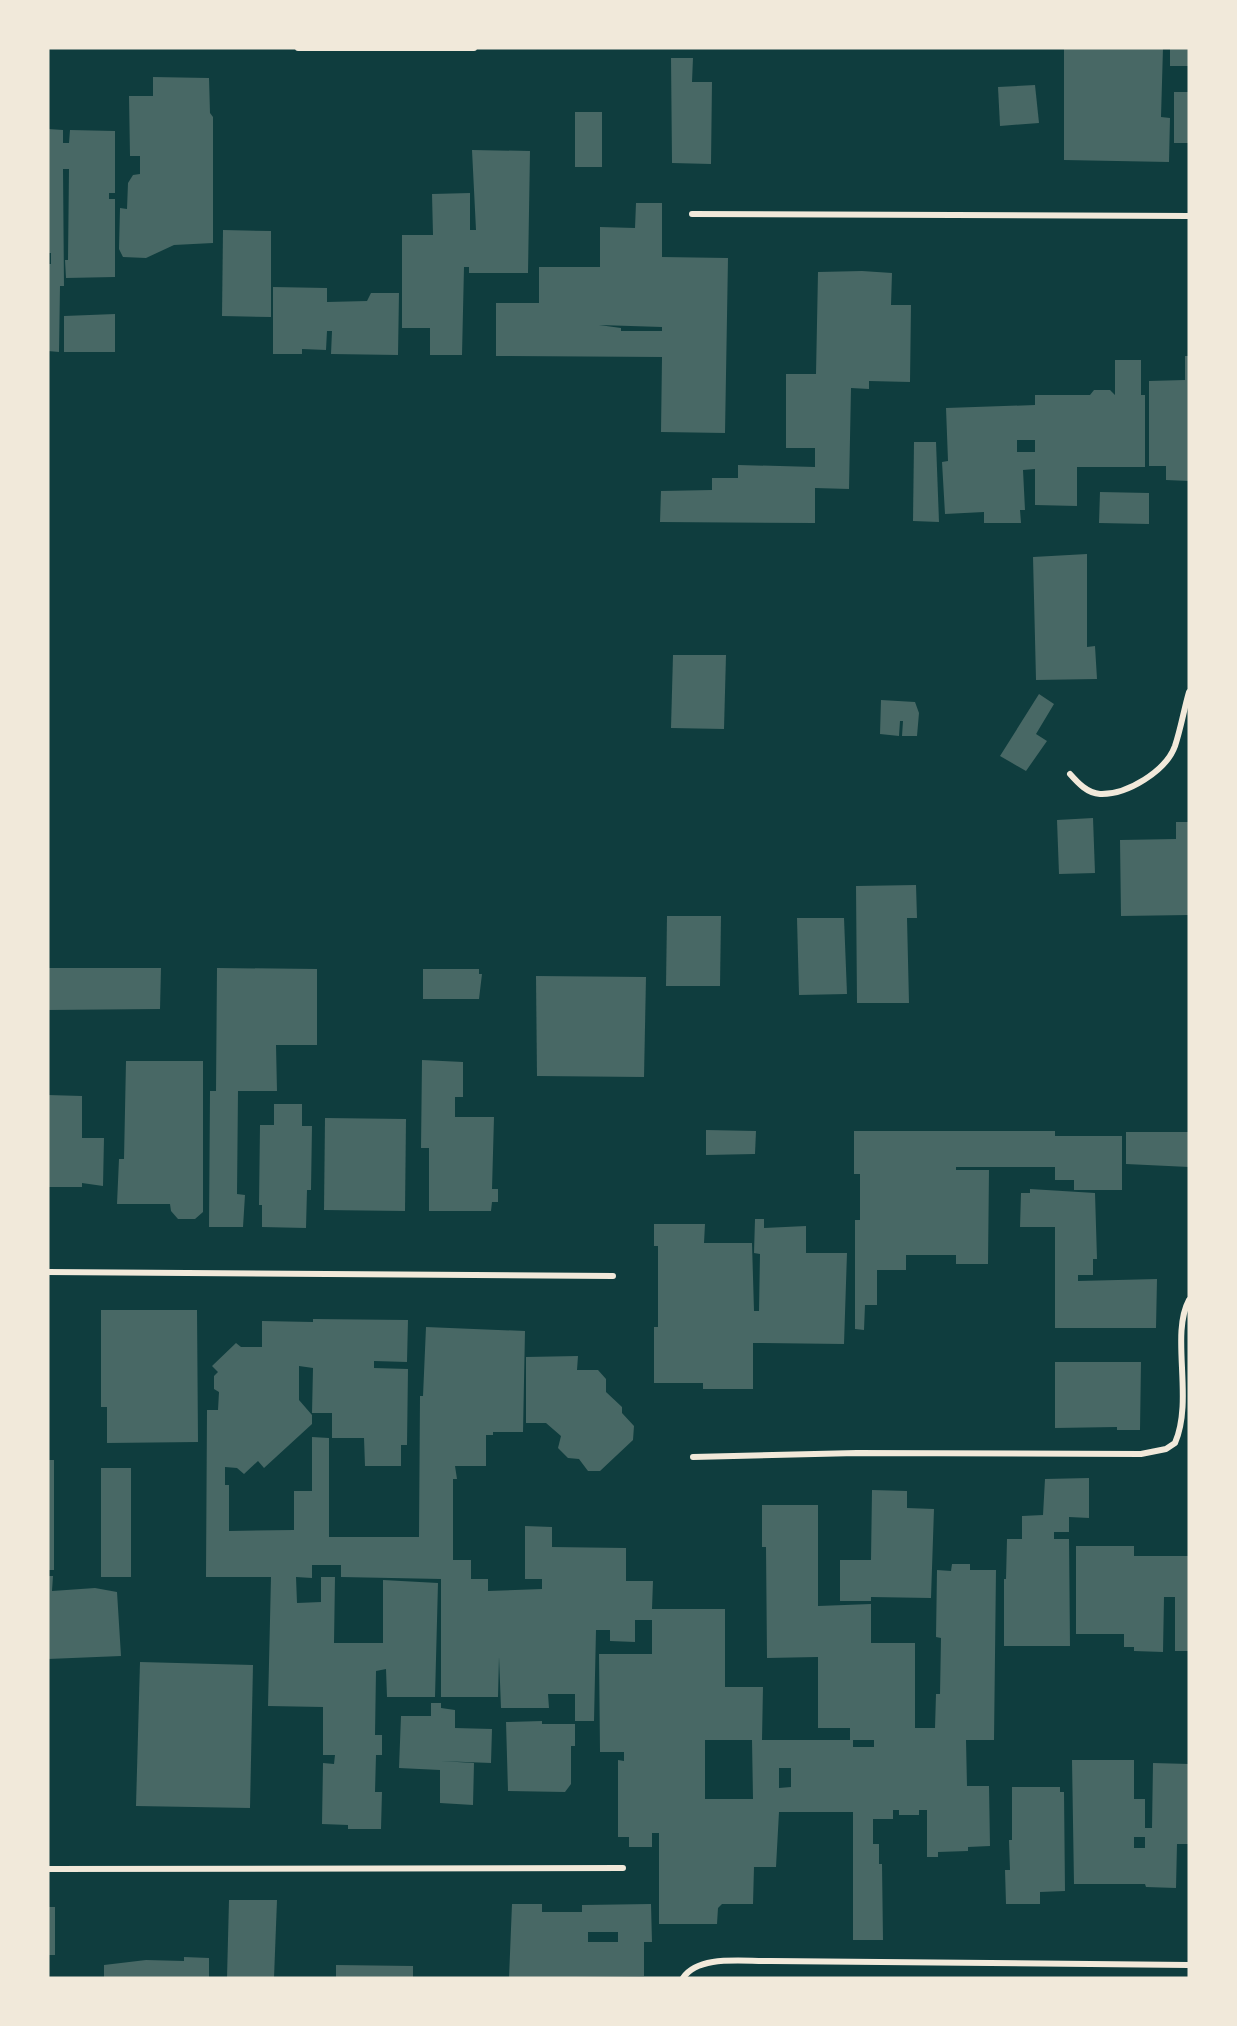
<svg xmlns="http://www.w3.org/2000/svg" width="1237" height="2026" viewBox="0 0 1237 2026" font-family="Barlow,sans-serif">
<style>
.building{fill:#486865;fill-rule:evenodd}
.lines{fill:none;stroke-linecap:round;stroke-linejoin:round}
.minor{stroke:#f1e9da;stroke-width:6}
</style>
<rect width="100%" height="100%" fill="#0f3d3e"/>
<g class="building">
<path d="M 1064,48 L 1163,48 L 1161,117 L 1170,118 L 1169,162 L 1064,160 Z"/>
<rect x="1170" y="48" width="19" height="18"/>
<path d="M 671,58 L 693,58 L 692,82 L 712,82 L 711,164 L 672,163 Z"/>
<path d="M 153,77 L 209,78 L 210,113 L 213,117 L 213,243 L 174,245 L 146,258 L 123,257 L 119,249 L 120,208 L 127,209 L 128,183 L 133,175 L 140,174 L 140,156 L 130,156 L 129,96 L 153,96 Z"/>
<path d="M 1035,85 L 1039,123 L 1000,126 L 998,87 Z"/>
<rect x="1174" y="92" width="15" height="51"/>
<rect x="575" y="112" width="27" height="55"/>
<path d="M 48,129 L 63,130 L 63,143 L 69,143 L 70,130 L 115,131 L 115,193 L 109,193 L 109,199 L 115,199 L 115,277 L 66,278 L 65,260 L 68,260 L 69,169 L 63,169 L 64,286 L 60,286 L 59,352 L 48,351 L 48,264 L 51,264 L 51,253 L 48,253 Z"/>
<path d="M 472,150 L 530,151 L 528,273 L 469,273 L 469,267 L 464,267 L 462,355 L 430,355 L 430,328 L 402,328 L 402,235 L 433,235 L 432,194 L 470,193 L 470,230 L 476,230 Z"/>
<path d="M 636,203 L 662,203 L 662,257 L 728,258 L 725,433 L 661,432 L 662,357 L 496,356 L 496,303 L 539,303 L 539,267 L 600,267 L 600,227 L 635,228 ZM 599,325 L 662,327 L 662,331 L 621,331 L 621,328 Z"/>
<path d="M 223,230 L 271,231 L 271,317 L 222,316 Z"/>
<path d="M 862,271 L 892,273 L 891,305 L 911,305 L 910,382 L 869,381 L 869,389 L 851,388 L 849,489 L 815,488 L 815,523 L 660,522 L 661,491 L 712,490 L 712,478 L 738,478 L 738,465 L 815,467 L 815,448 L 786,448 L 786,374 L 816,374 L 818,272 Z"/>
<path d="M 273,287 L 327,288 L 327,302 L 367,301 L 371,293 L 399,293 L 398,355 L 331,354 L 332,331 L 327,331 L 326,350 L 302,349 L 302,354 L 273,354 Z"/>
<path d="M 115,314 L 115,352 L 64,352 L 64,316 Z"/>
<path d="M 1185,356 L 1189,356 L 1189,481 L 1166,480 L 1166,466 L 1149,466 L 1149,381 L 1185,380 Z"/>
<path d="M 1115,360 L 1141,360 L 1141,395 L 1145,395 L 1145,467 L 1077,467 L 1077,506 L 1035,505 L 1035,469 L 1023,470 L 1025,510 L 1020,510 L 1021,523 L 984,523 L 984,512 L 945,514 L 942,462 L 948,461 L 946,408 L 1035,405 L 1035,395 L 1090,395 L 1094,390 L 1110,390 L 1115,395 ZM 1017,440 L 1035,440 L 1035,452 L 1017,452 Z"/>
<path d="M 914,442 L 936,442 L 939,522 L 913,521 Z"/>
<path d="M 1100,492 L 1149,493 L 1149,524 L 1099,523 Z"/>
<path d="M 1087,554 L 1087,647 L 1095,646 L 1097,679 L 1036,680 L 1033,557 Z"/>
<path d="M 673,655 L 726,655 L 724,729 L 671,728 Z"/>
<path d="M 1039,694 L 1054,704 L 1036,734 L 1047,741 L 1026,771 L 1000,756 Z"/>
<path d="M 881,700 L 915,702 L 919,713 L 917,736 L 902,736 L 903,721 L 900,721 L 899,736 L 880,734 Z"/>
<path d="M 1093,818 L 1095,873 L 1059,874 L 1057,820 Z"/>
<path d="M 1176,822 L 1189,822 L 1189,915 L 1121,916 L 1120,840 L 1176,839 Z"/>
<path d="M 916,885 L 917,918 L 907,918 L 909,1003 L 857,1003 L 856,886 Z"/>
<path d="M 667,916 L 721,916 L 720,986 L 666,986 Z"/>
<path d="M 797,918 L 844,918 L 847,994 L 799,995 Z"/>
<path d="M 48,968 L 161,968 L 160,1009 L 48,1010 Z"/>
<path d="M 217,968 L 317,969 L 317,1045 L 276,1045 L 277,1091 L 238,1091 L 237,1194 L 245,1195 L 243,1227 L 209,1227 L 210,1091 L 216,1091 Z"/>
<path d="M 423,969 L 479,969 L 479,974 L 482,974 L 479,999 L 423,999 Z"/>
<path d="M 536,976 L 646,977 L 644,1077 L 537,1076 Z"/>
<path d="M 422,1060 L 463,1062 L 463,1097 L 455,1097 L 455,1117 L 494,1117 L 492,1189 L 498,1189 L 498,1202 L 492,1202 L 491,1211 L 429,1211 L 429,1148 L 421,1148 Z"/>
<path d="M 126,1061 L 203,1061 L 203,1212 L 195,1219 L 178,1219 L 171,1211 L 170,1204 L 117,1204 L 119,1159 L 124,1159 Z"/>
<path d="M 48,1095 L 82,1096 L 82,1138 L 104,1138 L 103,1186 L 82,1183 L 82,1187 L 48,1187 Z"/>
<path d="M 274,1104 L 302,1104 L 302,1126 L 312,1126 L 311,1190 L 307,1190 L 306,1228 L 262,1227 L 262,1205 L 259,1205 L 260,1125 L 274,1125 Z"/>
<path d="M 325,1118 L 406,1119 L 405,1211 L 324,1210 Z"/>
<path d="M 706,1130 L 756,1131 L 755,1154 L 706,1155 Z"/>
<path d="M 854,1131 L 1055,1131 L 1055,1136 L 1122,1136 L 1122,1190 L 1074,1190 L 1074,1180 L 1055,1180 L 1055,1167 L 956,1167 L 956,1170 L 989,1170 L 988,1264 L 956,1264 L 956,1255 L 906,1255 L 906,1270 L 877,1270 L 877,1305 L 865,1305 L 864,1330 L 855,1329 L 855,1220 L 860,1220 L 860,1174 L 854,1174 Z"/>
<path d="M 1126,1132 L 1189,1132 L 1189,1167 L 1126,1164 Z"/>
<path d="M 1030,1189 L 1095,1193 L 1097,1259 L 1093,1259 L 1093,1275 L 1078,1275 L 1078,1281 L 1157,1279 L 1156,1328 L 1055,1328 L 1055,1227 L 1020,1227 L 1021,1193 L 1030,1193 Z"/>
<path d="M 755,1219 L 764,1219 L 764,1228 L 806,1226 L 806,1253 L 847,1253 L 844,1344 L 753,1343 L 753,1389 L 703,1389 L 703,1383 L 654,1383 L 654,1327 L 658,1327 L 658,1246 L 654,1246 L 654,1224 L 705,1224 L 704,1243 L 752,1243 L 754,1311 L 759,1311 L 760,1254 L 754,1253 Z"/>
<path d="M 101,1310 L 197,1310 L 198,1442 L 107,1443 L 107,1407 L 101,1407 Z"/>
<path d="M 313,1319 L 408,1320 L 407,1362 L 374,1361 L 374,1368 L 408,1369 L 407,1445 L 401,1445 L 401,1466 L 365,1466 L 364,1438 L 332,1438 L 332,1413 L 312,1413 L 313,1368 L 299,1366 L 299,1400 L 312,1415 L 312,1424 L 264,1468 L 258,1461 L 244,1474 L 237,1468 L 225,1467 L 225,1485 L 229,1485 L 229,1531 L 294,1530 L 294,1491 L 312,1491 L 312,1437 L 329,1438 L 329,1537 L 419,1537 L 420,1396 L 423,1396 L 426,1327 L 525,1331 L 523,1432 L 493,1432 L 493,1435 L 486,1435 L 486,1466 L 455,1466 L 457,1479 L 453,1479 L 453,1560 L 471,1560 L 471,1579 L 488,1579 L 488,1591 L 542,1589 L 542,1579 L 525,1579 L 525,1526 L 552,1527 L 552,1547 L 626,1548 L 626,1581 L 653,1581 L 652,1609 L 725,1609 L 725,1687 L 763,1687 L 762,1740 L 850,1740 L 850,1728 L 818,1728 L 818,1657 L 767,1658 L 766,1547 L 762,1547 L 762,1505 L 818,1505 L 818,1606 L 871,1604 L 871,1643 L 915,1643 L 915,1728 L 935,1728 L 936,1694 L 940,1694 L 941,1638 L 936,1637 L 937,1570 L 951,1571 L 952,1564 L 970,1564 L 970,1570 L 996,1570 L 994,1740 L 966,1740 L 967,1786 L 989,1786 L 990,1846 L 968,1847 L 968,1851 L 938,1852 L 938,1857 L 927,1857 L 927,1810 L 919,1810 L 919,1815 L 899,1815 L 899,1810 L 893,1810 L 893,1819 L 873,1819 L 873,1844 L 879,1844 L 879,1864 L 882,1864 L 883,1940 L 853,1940 L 853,1812 L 779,1812 L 776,1867 L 754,1867 L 753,1904 L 722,1904 L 718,1908 L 717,1924 L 659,1924 L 659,1833 L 652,1833 L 652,1847 L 629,1847 L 629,1837 L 618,1837 L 618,1760 L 624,1761 L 624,1752 L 600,1752 L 599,1654 L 652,1654 L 652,1620 L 635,1620 L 635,1642 L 610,1641 L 610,1630 L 596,1630 L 594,1721 L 575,1721 L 575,1694 L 548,1694 L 549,1708 L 501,1708 L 499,1657 L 498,1697 L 441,1697 L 441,1579 L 341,1577 L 341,1565 L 312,1565 L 312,1578 L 296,1577 L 297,1603 L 321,1602 L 321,1577 L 335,1577 L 334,1643 L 383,1643 L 383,1580 L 438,1583 L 435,1697 L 387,1697 L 386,1669 L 376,1671 L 375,1735 L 382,1735 L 382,1755 L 376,1755 L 375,1792 L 382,1792 L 381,1829 L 348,1829 L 348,1825 L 322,1824 L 323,1763 L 334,1764 L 335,1755 L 323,1755 L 323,1707 L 268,1706 L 271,1577 L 206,1577 L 207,1410 L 218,1410 L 219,1392 L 214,1389 L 214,1376 L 218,1372 L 212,1366 L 236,1343 L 241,1347 L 262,1347 L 262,1321 L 313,1322 ZM 705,1740 L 752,1740 L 753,1799 L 705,1799 ZM 853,1740 L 874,1740 L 874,1747 L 853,1747 ZM 779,1768 L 791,1768 L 791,1787 L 779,1788 Z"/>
<path d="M 578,1356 L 577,1370 L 598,1370 L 606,1379 L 606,1392 L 622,1407 L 622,1413 L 634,1426 L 633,1440 L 600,1471 L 588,1471 L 579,1459 L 568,1458 L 558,1448 L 561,1436 L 546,1423 L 526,1423 L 526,1357 Z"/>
<path d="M 1055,1362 L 1141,1362 L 1140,1430 L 1117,1430 L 1117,1427 L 1055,1428 Z"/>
<rect x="48" y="1460" width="6" height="110"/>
<rect x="101" y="1468" width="30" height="109"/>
<path d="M 1089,1478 L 1089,1518 L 1069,1517 L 1069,1532 L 1054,1532 L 1054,1539 L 1069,1539 L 1070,1646 L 1004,1646 L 1004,1579 L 1006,1579 L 1007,1539 L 1022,1539 L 1022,1516 L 1043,1515 L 1045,1479 Z"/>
<path d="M 872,1490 L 907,1491 L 907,1508 L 934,1509 L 931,1598 L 871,1597 L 871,1601 L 840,1601 L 840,1560 L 871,1560 Z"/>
<path d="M 1076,1546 L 1134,1546 L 1134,1556 L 1189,1556 L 1189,1651 L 1175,1651 L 1175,1597 L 1164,1597 L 1163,1652 L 1134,1651 L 1134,1647 L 1124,1647 L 1124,1634 L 1076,1634 Z"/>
<path d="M 48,1576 L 53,1576 L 52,1591 L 95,1588 L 117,1592 L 121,1656 L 48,1659 Z"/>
<path d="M 140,1662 L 253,1665 L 250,1808 L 136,1806 Z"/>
<path d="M 431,1703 L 441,1703 L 441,1708 L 455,1710 L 455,1728 L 492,1729 L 491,1763 L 440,1761 L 474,1763 L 473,1805 L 440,1803 L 440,1770 L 399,1768 L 401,1716 L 431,1716 Z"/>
<path d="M 542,1721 L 542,1724 L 575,1724 L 575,1746 L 571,1746 L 571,1784 L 565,1792 L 508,1791 L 506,1722 Z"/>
<path d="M 1072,1760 L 1134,1760 L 1134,1799 L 1145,1799 L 1145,1828 L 1152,1828 L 1153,1763 L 1189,1764 L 1189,1844 L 1177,1844 L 1176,1888 L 1146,1887 L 1145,1884 L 1074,1884 ZM 1134,1837 L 1145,1837 L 1145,1848 L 1134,1848 Z"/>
<path d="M 1012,1787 L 1060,1787 L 1060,1792 L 1064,1792 L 1065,1891 L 1040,1892 L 1040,1904 L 1006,1904 L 1005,1870 L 1010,1870 L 1009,1840 L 1012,1840 Z"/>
<path d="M 229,1900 L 277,1900 L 274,1978 L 227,1978 Z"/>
<path d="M 512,1904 L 542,1904 L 542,1912 L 582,1912 L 582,1905 L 651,1904 L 652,1942 L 644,1942 L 644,1976 L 509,1978 ZM 588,1932 L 618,1932 L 618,1942 L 588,1942 Z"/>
<rect x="48" y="1907" width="7" height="48"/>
<path d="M 184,1957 L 209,1958 L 209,1978 L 104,1978 L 104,1965 L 146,1960 L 184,1961 Z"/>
<path d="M 336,1965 L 413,1966 L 413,1978 L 336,1978 Z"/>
</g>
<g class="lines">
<g class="minor">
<path d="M 298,48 L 474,48"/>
<path d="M 692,214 L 1189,216"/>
<path d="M 1070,774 C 1078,783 1087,793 1100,794 C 1127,795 1166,771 1175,746 C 1181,728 1184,709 1189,692"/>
<path d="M 48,1272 L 613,1276"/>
<path d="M 693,1457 L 857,1453 L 1141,1454 L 1166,1449 L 1175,1443 C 1194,1399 1170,1335 1189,1300"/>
<path d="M 48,1869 L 623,1868"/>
<path d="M 683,1978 C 699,1954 745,1962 771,1961 L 1189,1965"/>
</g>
</g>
<rect width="1237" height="2026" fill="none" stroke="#f1e9da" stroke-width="99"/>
</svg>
